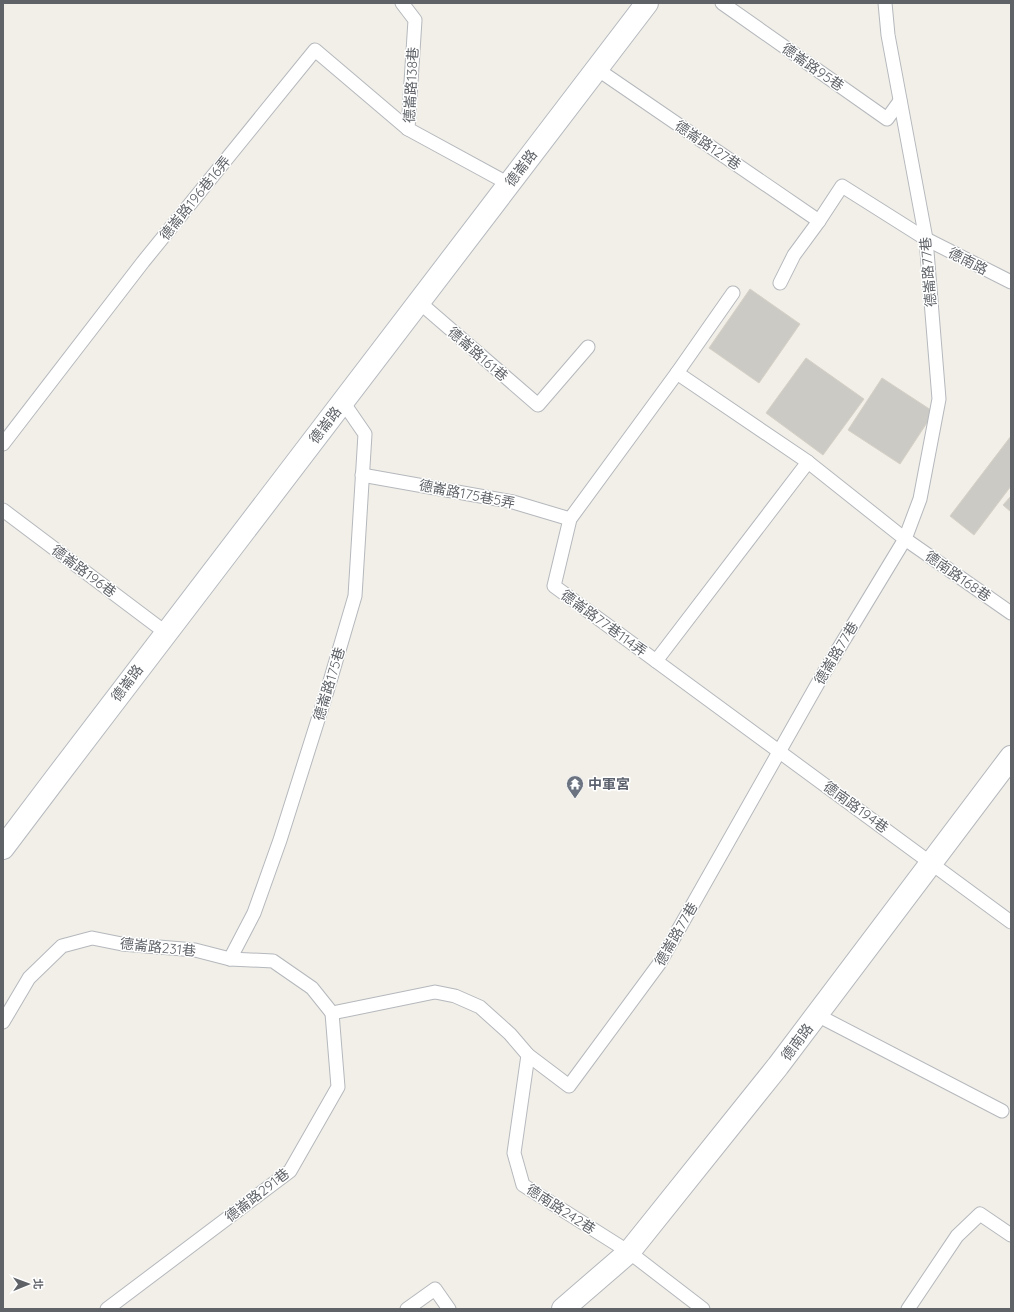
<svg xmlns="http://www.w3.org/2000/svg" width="1014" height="1312" viewBox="0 0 1014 1312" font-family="Quicksand,'Noto Sans TC',sans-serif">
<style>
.building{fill:#cccac5;stroke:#d6d1c6}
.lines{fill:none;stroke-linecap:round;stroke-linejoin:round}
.lane-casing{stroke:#b5b8bc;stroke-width:15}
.street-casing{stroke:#b5b8bc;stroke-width:24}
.secondary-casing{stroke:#b6babf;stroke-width:24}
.lane{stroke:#fff;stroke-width:13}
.street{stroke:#fff;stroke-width:22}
.secondary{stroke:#fff;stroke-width:22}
.labels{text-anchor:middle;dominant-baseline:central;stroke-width:3;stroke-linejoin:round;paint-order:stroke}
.street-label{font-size:14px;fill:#5f6368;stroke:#fff}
.worship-label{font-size:14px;font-weight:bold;fill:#5b616d;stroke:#fff;text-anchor:start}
</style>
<rect width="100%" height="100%" fill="#f1efe8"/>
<g class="building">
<path d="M 750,289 L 800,324 L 759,383 L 709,348 Z"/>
<path d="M 806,358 L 864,399 L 823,455 L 766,413 Z"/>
<path d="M 882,378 L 934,412 L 900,464 L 848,430 Z"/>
<path d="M 1011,436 L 1011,486 L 974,535 L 950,516 Z"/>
<path d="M 1011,496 L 1011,512 L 1003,505 Z"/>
</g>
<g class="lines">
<g class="lane-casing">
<g id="lane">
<path d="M 402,3 L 415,20 L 408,129 L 509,184"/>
<path d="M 722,3 L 887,119 L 900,101"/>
<path d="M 597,69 L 819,221"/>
<path d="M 780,283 L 794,255 L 819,221 L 842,186 L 926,239 L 1011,282"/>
<path d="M 733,293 L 677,373 L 570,519 L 554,586 L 1011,922"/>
<path d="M 419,302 L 538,405 L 588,347"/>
<path d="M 677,373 L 808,462 L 905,539 L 1011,613"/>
<path d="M 3,444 L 143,262 L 315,50 L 408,129"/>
<path d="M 362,475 L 513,502 L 570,519"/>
<path d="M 3,510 L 165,632"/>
<path d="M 656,661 L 808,462"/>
<path d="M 230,959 L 254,913 L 280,840 L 328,688 L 355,596 L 365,434 L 343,402"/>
<path d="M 332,1013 L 435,992 L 455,996 L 480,1007 L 510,1034 L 528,1055 L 569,1086 L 659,964 L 822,676 L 905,539 L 920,499 L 939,399 L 926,239 L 888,35 L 885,3"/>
<path d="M 817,1015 L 1002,1111"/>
<path d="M 3,1022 L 29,978 L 62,946 L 92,938 L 122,944 L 195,950 L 230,959 L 273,961 L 312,988 L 332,1013"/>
<path d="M 528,1055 L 514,1153 L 523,1185 L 629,1252 L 703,1309"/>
<path d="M 107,1309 L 290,1171 L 338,1087 L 332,1013"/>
<path d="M 407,1309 L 435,1289 L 449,1309"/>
<path d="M 908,1309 L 957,1236 L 980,1214 L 1011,1235"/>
</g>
</g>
<g class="street-casing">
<path id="street" d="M 563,1309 L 629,1252 L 778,1066 L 1011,757"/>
</g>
<g class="secondary-casing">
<path id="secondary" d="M 3,848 C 216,565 433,285 647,3"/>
</g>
<use href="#lane" class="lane"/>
<use href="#street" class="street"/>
<use href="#secondary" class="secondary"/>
</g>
<defs>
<g id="temple-pin" transform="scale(0.9)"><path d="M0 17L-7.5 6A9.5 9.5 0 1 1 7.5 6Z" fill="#6b7280" stroke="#fff"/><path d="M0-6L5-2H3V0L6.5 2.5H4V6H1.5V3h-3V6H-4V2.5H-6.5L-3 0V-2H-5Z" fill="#fff"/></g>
</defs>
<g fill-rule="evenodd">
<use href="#temple-pin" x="575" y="784"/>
</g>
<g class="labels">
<g class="street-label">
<text transform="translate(813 67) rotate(35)">德崙路95巷</text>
<text transform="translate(411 85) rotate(-87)">德崙路138巷</text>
<text transform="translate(708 145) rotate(34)">德崙路127巷</text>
<text transform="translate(521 168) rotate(-53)">德崙路</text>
<text transform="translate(195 198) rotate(-51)">德崙路196巷16弄</text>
<text transform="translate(968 261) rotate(27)">德南路</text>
<text transform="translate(928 272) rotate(-95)">德崙路77巷</text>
<text transform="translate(478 354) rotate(41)">德崙路161巷</text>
<text transform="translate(325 425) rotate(-52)">德崙路</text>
<text transform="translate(467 494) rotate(11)">德崙路175巷5弄</text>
<text transform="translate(84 571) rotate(37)">德崙路196巷</text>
<text transform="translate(958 576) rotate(35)">德南路168巷</text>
<text transform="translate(604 623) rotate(36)">德崙路77巷114弄</text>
<text transform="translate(836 653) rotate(-59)">德崙路77巷</text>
<text transform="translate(127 683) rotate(-53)">德崙路</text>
<text transform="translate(329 684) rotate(-73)">德崙路175巷</text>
<text transform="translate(856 807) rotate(36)">德南路194巷</text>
<text transform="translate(676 934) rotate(-60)">德崙路77巷</text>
<text transform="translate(158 947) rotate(6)">德崙路231巷</text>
<text transform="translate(797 1042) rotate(-53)">德南路</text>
<text transform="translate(257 1195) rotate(-38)">德崙路291巷</text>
<text transform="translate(561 1209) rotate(33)">德南路242巷</text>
</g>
<g class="worship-label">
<text x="588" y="784">中軍宮</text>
</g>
</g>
<rect width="1014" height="1312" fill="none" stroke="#5f6368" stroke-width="8"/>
<g transform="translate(28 1284) rotate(89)" stroke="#ffffff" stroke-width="3" paint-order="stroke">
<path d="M0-3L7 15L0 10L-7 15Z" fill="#5f6368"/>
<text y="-6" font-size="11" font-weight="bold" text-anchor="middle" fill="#5f6368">北</text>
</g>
</svg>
